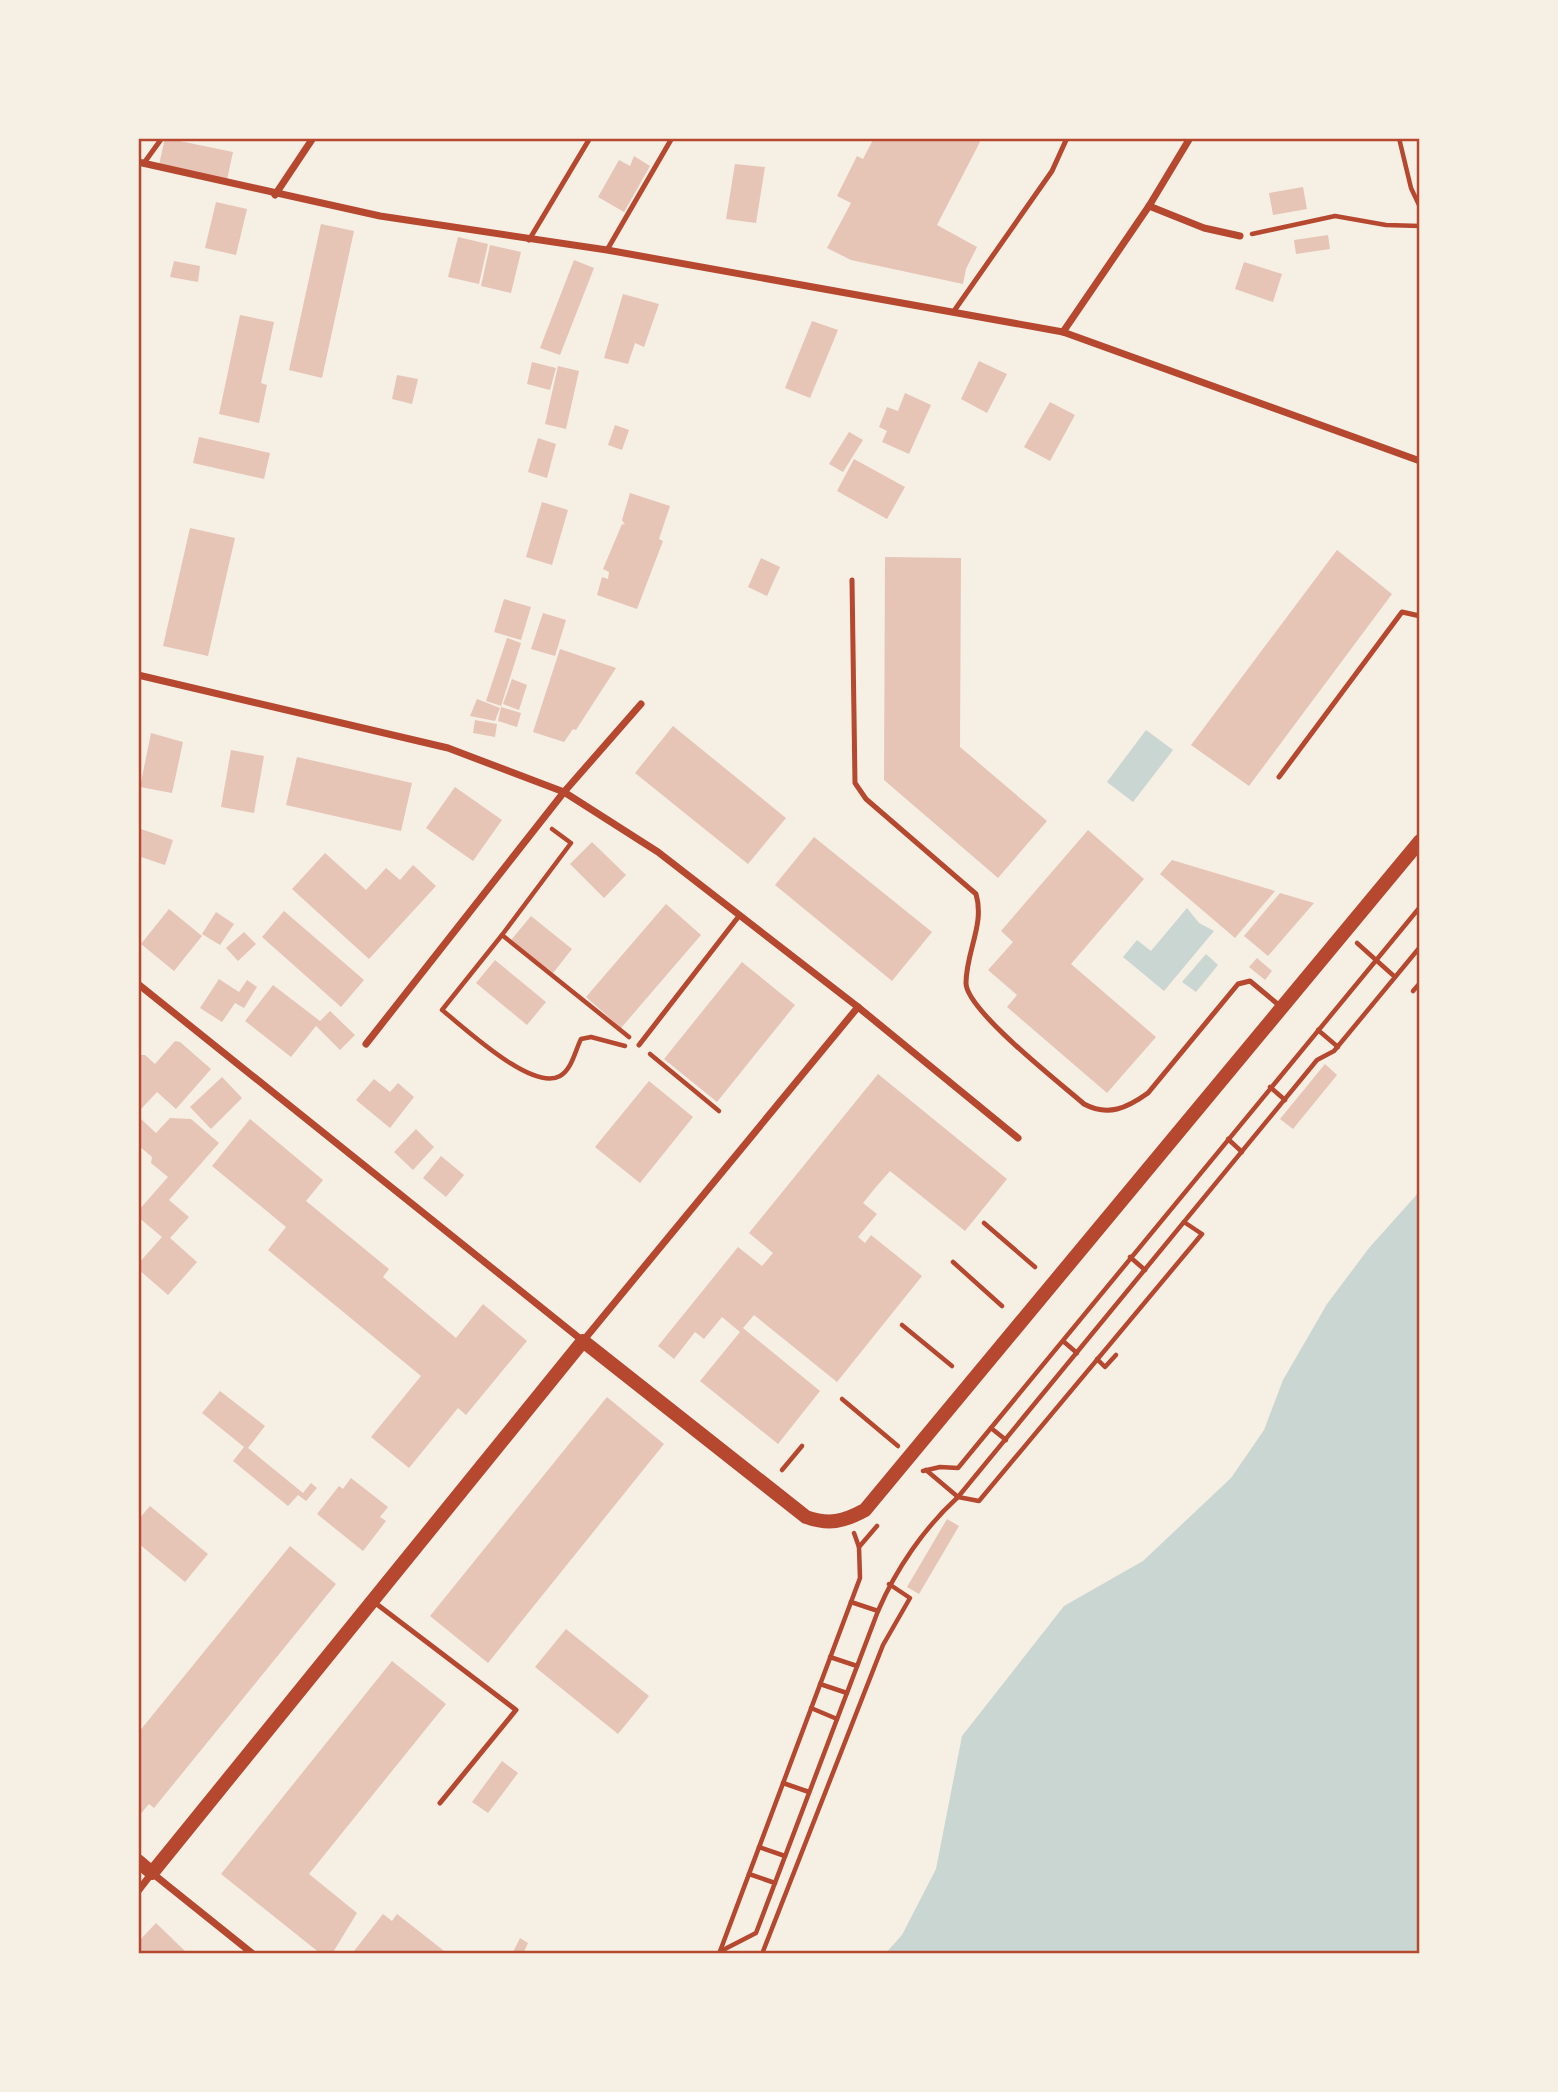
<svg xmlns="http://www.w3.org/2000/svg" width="1558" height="2092" viewBox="0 0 1558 2092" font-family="'Alegreya Sans',sans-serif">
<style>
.water{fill:#c9d6d2}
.building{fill:#e6c5b7}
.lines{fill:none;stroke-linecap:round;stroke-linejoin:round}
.path{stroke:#b5482f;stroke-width:4.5}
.service{stroke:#b5482f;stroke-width:5}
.minor{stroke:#b5482f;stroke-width:7}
.secondary{stroke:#b5482f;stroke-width:14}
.neatline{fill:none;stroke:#b5482f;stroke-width:2.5}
</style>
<rect width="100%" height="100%" fill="#f6efe4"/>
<g class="water">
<path d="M 1146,730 L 1173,750 L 1133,802 L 1107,782 Z"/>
<path d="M 1187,908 L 1199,923 L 1214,931 L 1164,991 L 1123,957 L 1137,940 L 1151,951 Z"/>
<path d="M 1206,954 L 1218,965 L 1196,992 L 1182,982 Z"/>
<path d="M 1420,1191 L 1420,1954 L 885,1954 L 902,1935 L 936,1869 L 962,1736 L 1064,1606 L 1143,1561 L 1231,1478 L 1264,1430 L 1283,1380 L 1327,1304 L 1369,1248 Z"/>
</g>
<g class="building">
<path d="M 165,138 L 233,152 L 227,180 L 159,165 Z"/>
<path d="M 874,138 L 982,138 L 937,225 L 977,247 L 966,269 L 963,284 L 851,260 L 827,248 L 851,203 L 837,196 L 857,156 L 863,159 Z"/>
<path d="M 634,156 L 650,166 L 624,212 L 598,197 L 619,160 L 630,166 Z"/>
<path d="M 735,164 L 765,167 L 756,223 L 726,219 Z"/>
<path d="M 1303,187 L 1307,209 L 1273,215 L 1269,193 Z"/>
<path d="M 216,202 L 247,209 L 236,255 L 205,248 Z"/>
<path d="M 321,224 L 354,231 L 322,378 L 289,370 Z"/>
<path d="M 1328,235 L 1330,249 L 1296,254 L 1294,240 Z"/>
<path d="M 458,237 L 488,244 L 479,284 L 448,277 Z"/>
<path d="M 490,245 L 521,252 L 511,293 L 481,286 Z"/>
<path d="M 574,260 L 594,268 L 560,355 L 540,348 Z"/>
<path d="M 174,261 L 200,266 L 198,282 L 170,277 Z"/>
<path d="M 1244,262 L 1282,274 L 1273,302 L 1235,289 Z"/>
<path d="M 623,294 L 659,304 L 644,347 L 635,343 L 628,364 L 604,358 Z"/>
<path d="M 240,315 L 274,322 L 261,383 L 267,385 L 259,423 L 219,414 Z"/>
<path d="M 812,321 L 838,330 L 810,398 L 785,388 Z"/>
<path d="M 979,361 L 1007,374 L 987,413 L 961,399 Z"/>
<path d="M 532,362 L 556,368 L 550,390 L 527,384 Z"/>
<path d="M 558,366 L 579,371 L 566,429 L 545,424 Z"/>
<path d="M 397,375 L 418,379 L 412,404 L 392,399 Z"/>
<path d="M 905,393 L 931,405 L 909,454 L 882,442 L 887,431 L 879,427 L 887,407 L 898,411 Z"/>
<path d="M 1050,402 L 1075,415 L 1050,461 L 1024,447 Z"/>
<path d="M 615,425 L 629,430 L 622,450 L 608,445 Z"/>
<path d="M 849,432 L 863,440 L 843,472 L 829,464 Z"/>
<path d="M 199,437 L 270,453 L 264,479 L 193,463 Z"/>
<path d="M 538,438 L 556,444 L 547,478 L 528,472 Z"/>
<path d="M 854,459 L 905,487 L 887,519 L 837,491 Z"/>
<path d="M 630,493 L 670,506 L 659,539 L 663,541 L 637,609 L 597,595 L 602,577 L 608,579 L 609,572 L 603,569 L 622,524 L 625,525 L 622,520 Z"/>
<path d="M 542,502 L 568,510 L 552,565 L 526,557 Z"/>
<path d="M 190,528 L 235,538 L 208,656 L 163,646 Z"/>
<path d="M 1337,550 L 1392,594 L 1249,786 L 1191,745 Z"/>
<path d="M 885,557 L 961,558 L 960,747 L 1047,821 L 998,878 L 884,780 Z"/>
<path d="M 761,558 L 780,567 L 767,596 L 748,587 Z"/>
<path d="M 504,599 L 531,607 L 521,640 L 494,632 Z"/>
<path d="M 543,613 L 566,620 L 555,656 L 531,649 Z"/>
<path d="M 507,638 L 521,643 L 501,706 L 486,701 Z"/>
<path d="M 560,649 L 616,668 L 576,730 L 573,729 L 564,742 L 533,732 Z"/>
<path d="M 512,679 L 527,685 L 519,710 L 503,704 Z"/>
<path d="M 477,699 L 500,708 L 495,721 L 470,716 Z"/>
<path d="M 501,707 L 521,713 L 517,727 L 498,721 Z"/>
<path d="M 475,720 L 497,724 L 495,737 L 473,733 Z"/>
<path d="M 673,726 L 786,818 L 748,864 L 635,773 Z"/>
<path d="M 151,733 L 183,742 L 172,793 L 140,787 Z"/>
<path d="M 231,750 L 264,756 L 254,813 L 221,807 Z"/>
<path d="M 297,757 L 412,783 L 401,831 L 286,805 Z"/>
<path d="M 455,787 L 502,820 L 473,861 L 426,828 Z"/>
<path d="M 138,828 L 173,840 L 165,865 L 138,856 Z"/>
<path d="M 1088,830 L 1144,879 L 1071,964 L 1156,1037 L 1107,1093 L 1007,1007 L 1017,995 L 988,970 L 1013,942 L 1001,931 Z"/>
<path d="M 814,837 L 932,932 L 892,981 L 775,885 Z"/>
<path d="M 592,842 L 626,875 L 604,898 L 570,864 Z"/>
<path d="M 325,853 L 366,890 L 386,868 L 400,880 L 413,865 L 436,886 L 369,959 L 292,889 Z"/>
<path d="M 1172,860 L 1275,891 L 1235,938 L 1160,874 Z"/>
<path d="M 1280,893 L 1314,903 L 1268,956 L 1244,936 Z"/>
<path d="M 666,904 L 701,935 L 621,1028 L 586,997 Z"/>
<path d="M 169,909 L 202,936 L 174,971 L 141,944 Z"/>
<path d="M 284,911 L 364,980 L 341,1007 L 262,937 Z"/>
<path d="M 216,912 L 234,924 L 220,945 L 202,934 Z"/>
<path d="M 531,916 L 572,949 L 553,973 L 511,940 Z"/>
<path d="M 244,932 L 256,944 L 238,961 L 226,948 Z"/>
<path d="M 1257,958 L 1272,971 L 1265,980 L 1249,967 Z"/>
<path d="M 495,960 L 546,1002 L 527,1025 L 476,983 Z"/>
<path d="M 742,962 L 795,1005 L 717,1102 L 664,1059 Z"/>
<path d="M 219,979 L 239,992 L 247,980 L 257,987 L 244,1008 L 235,1003 L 222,1022 L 200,1008 Z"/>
<path d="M 273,985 L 320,1021 L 330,1011 L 355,1035 L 340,1050 L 316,1026 L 291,1057 L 245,1021 Z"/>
<path d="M 175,1041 L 180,1042 L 211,1069 L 176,1109 L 157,1092 L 141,1109 L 141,1119 L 156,1133 L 170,1118 L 191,1119 L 219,1143 L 169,1200 L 189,1217 L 170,1238 L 197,1262 L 168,1295 L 138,1269 L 138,1264 L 162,1237 L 138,1217 L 138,1211 L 168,1177 L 151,1163 L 152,1157 L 138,1145 L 138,1055 L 145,1055 L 155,1064 Z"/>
<path d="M 1325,1064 L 1337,1075 L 1293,1129 L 1280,1119 Z"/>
<path d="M 878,1074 L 1007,1179 L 965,1231 L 890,1171 L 876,1187 L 863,1203 L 877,1214 L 858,1237 L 865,1243 L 871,1235 L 922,1276 L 837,1382 L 754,1315 L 743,1328 L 820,1391 L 778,1444 L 700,1381 L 740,1332 L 722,1317 L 704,1339 L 695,1332 L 674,1359 L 658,1346 L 738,1247 L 762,1266 L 773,1253 L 749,1233 Z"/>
<path d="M 222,1077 L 242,1098 L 211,1129 L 190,1107 Z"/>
<path d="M 374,1079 L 390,1092 L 398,1083 L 414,1097 L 390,1128 L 356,1100 Z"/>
<path d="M 649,1081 L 693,1117 L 640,1183 L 595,1147 Z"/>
<path d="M 250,1119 L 323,1180 L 306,1201 L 389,1269 L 383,1277 L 456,1338 L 483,1304 L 527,1341 L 466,1415 L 458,1408 L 409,1468 L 371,1437 L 421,1376 L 268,1250 L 286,1227 L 212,1166 Z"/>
<path d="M 416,1129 L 434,1147 L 413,1170 L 394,1152 Z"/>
<path d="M 441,1156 L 464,1175 L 446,1197 L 423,1178 Z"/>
<path d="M 220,1391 L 265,1426 L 248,1448 L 303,1493 L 311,1483 L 317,1488 L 306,1501 L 298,1495 L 288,1506 L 233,1461 L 244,1447 L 202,1413 Z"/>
<path d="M 607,1397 L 664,1444 L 488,1663 L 430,1616 Z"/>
<path d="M 351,1478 L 388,1507 L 380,1517 L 386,1521 L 363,1551 L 317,1514 L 339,1486 L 343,1489 Z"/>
<path d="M 150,1506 L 208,1554 L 185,1582 L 138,1543 L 138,1520 Z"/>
<path d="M 947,1519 L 959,1526 L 919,1594 L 907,1587 Z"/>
<path d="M 290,1546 L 336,1584 L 154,1808 L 149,1804 L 138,1817 L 138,1733 Z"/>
<path d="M 566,1629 L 649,1696 L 618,1734 L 535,1667 Z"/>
<path d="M 392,1661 L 446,1704 L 309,1874 L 357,1913 L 332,1954 L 321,1954 L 221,1874 Z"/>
<path d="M 502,1761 L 518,1773 L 488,1813 L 472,1802 Z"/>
<path d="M 383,1914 L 392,1921 L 397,1914 L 448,1954 L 357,1954 L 354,1951 Z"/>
<path d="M 156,1923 L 188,1954 L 138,1954 L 138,1942 Z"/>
<path d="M 520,1938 L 528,1943 L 523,1954 L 512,1954 Z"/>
</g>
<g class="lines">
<g class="path">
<path d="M 1399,138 L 1411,188 L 1420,207"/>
<path d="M 1252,234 L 1335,216 L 1386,225 L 1420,226"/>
<path d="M 552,829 L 571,843 L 502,935 L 629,1037"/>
<path d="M 502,935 L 442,1010 C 464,1027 532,1092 560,1076 C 572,1069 575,1051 581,1039 L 591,1037 L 625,1046"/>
<path d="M 1357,943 L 1395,977"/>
<path d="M 1413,991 L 1420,983"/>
<path d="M 1318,1030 L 1338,1047"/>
<path d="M 650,1054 L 719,1111"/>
<path d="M 1270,1087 L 1285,1100"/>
<path d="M 1228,1139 L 1242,1152"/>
<path d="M 984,1223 L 1035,1267"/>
<path d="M 1130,1257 L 1145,1270"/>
<path d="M 953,1262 L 1002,1306"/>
<path d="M 902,1325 L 952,1366"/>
<path d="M 1063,1341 L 1077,1353"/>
<path d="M 1097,1359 L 1105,1367 L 1116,1355"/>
<path d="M 842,1399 L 898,1446"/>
<path d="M 991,1428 L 1006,1440"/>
<path d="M 782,1470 L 802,1446"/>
<path d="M 926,1470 L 958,1497 L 979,1501 L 1202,1234 L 1184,1222"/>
<path d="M 923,1471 L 940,1467 L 958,1468 L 1420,907"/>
<path d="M 859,1547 L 877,1526"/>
<path d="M 851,1602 L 878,1611 C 896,1569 924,1528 958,1497 L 1317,1060 L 1334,1051 L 1420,947"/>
<path d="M 830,1657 L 857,1666"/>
<path d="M 820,1684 L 847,1693"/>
<path d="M 811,1708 L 837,1719"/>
<path d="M 783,1783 L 809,1792"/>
<path d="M 759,1847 L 785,1856"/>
<path d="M 749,1874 L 775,1883"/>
<path d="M 721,1951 L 756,1933 L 878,1611"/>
<path d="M 719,1954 L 860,1578 L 859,1547 L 854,1533"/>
<path d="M 762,1954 L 883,1645 L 910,1598 L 889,1584"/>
</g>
<g class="service">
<path d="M 144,163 L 162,138"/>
<path d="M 529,240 L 590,138"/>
<path d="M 607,250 L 672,138"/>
<path d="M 954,311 L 1052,171 L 1067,138"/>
<path d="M 852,580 L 855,783 L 866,799 L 976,894 C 985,924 966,952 966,983 C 966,1010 1060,1083 1084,1104 C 1108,1117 1127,1108 1148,1093 L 1238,984 L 1250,981 L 1280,1006"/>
<path d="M 1279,777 L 1402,612 L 1420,616"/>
<path d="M 639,1045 L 739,916"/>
<path d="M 374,1602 L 516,1710 L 440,1803"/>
</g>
<g class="minor">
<path d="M 138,162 L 380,216 L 607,250 L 1063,332 L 1420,461"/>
<path d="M 275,195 L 313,138"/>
<path d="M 1149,206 L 1204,228 L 1240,236"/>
<path d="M 1063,332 L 1149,206 L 1190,138"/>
<path d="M 138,675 L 448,748 L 564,792 L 658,852 L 858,1007 L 1018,1138"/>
<path d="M 138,984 L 583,1341 L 858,1007"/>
<path d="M 366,1044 L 564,792 L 641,704"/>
<path d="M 138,1891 L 152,1873 L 253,1954"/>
</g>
<path class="secondary" d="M 138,1861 L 152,1873 L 583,1341 L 806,1517 C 829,1525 843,1522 865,1510 L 1420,841"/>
</g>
<rect width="1558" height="2092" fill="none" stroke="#f6efe4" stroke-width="280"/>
<rect x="140" y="140" width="1278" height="1812" class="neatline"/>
</svg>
